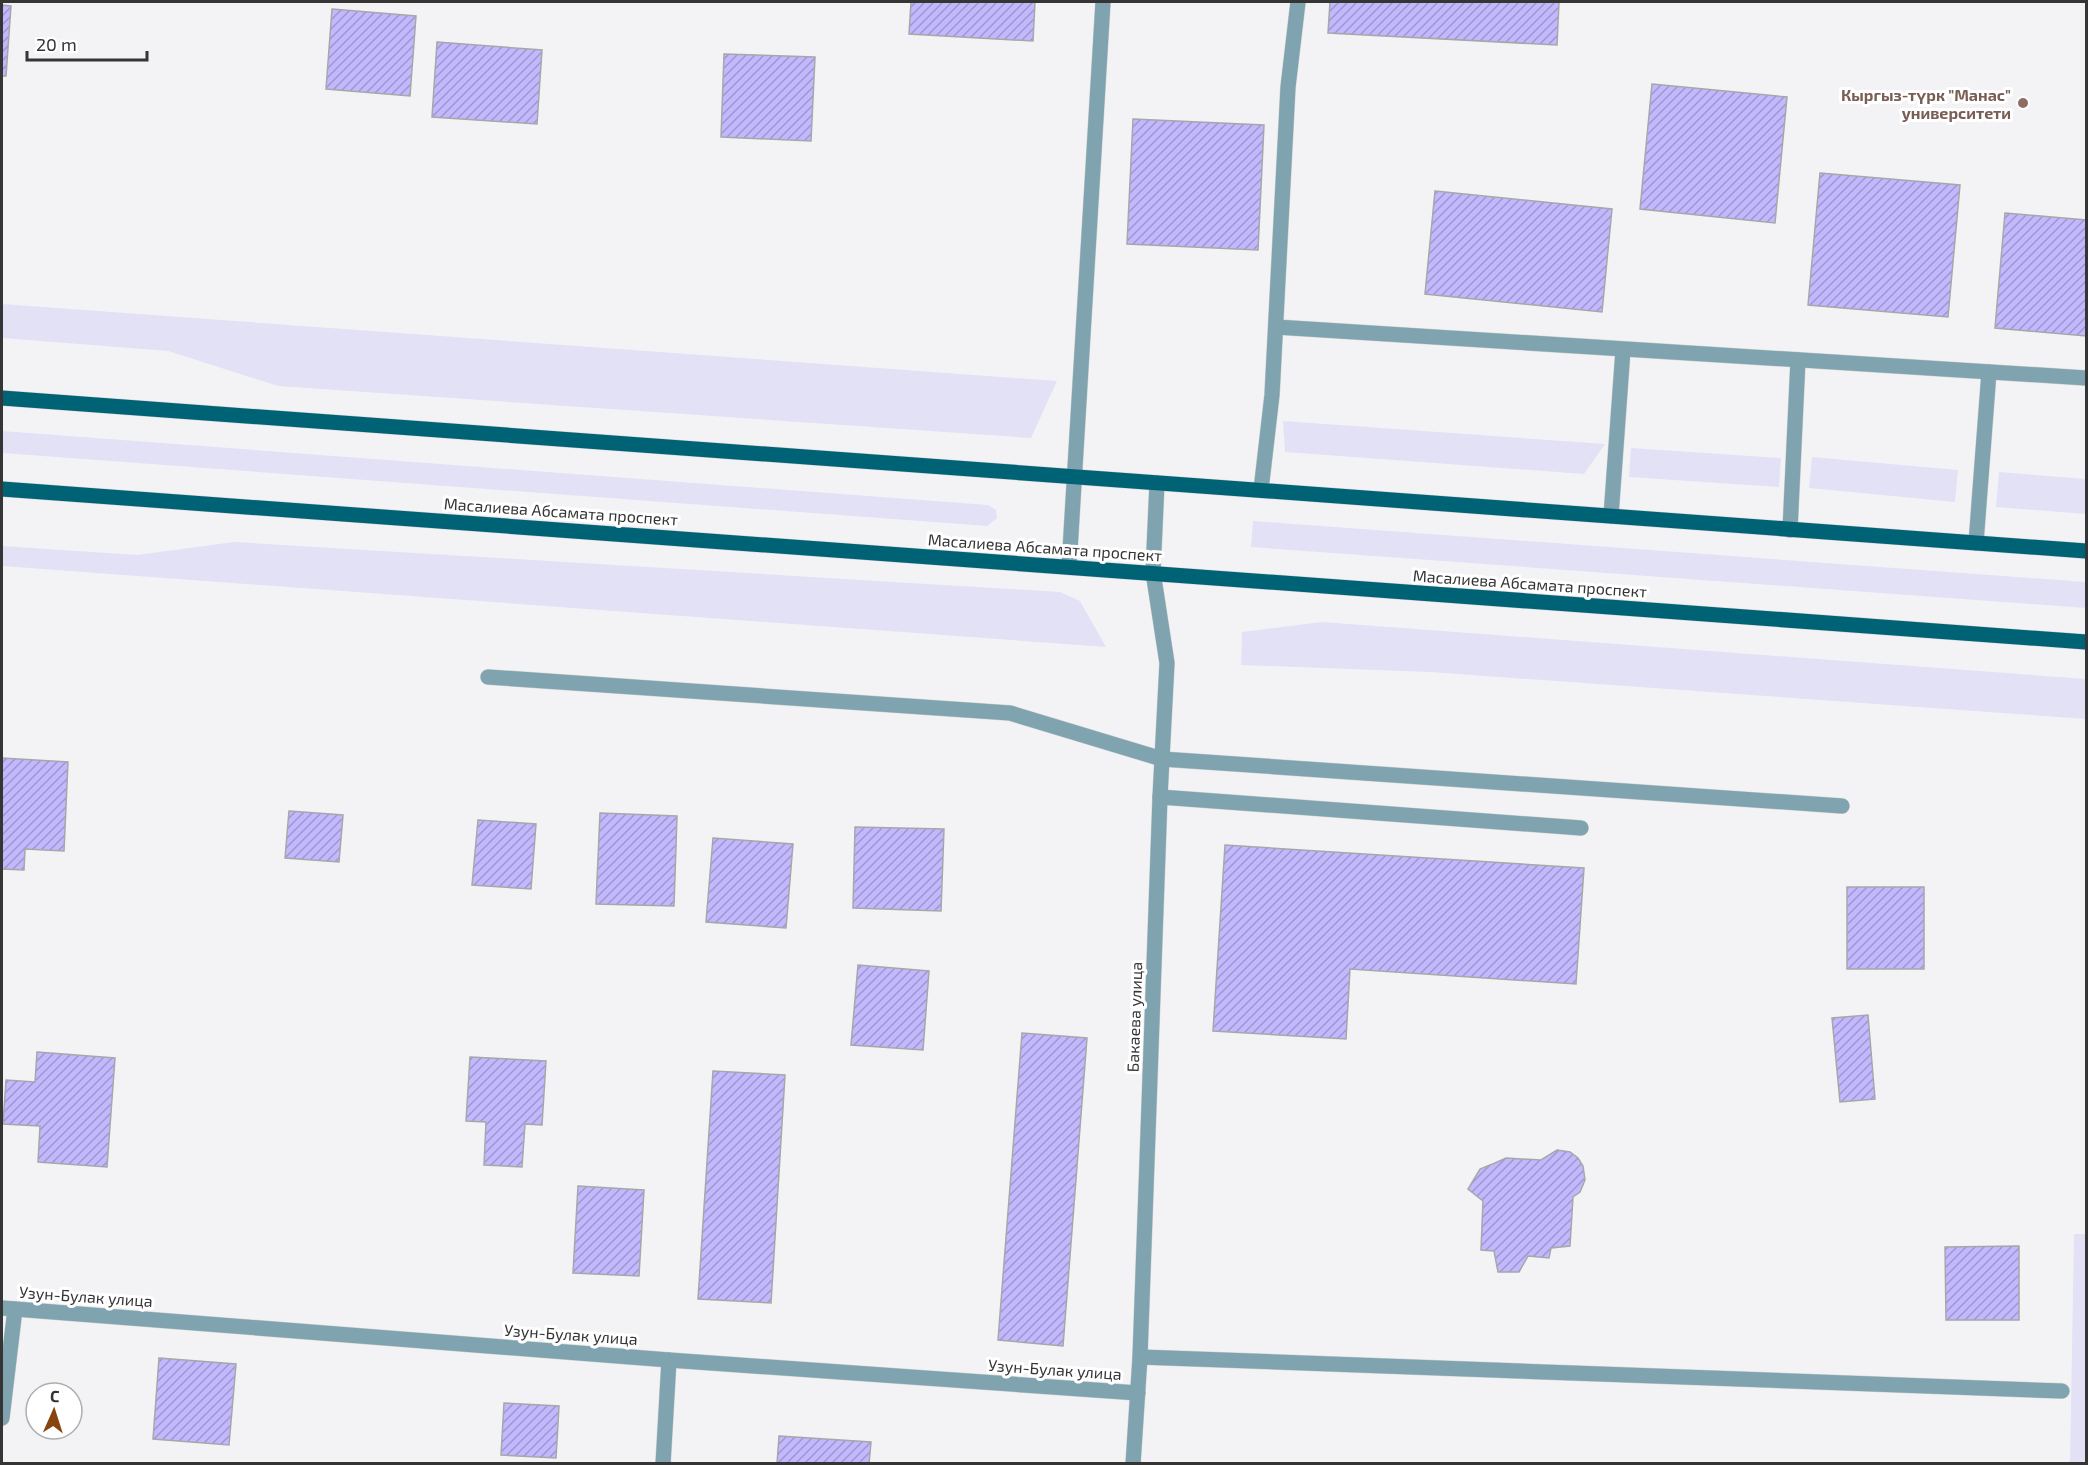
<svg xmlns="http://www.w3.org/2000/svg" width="2088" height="1465" viewBox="0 0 2088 1465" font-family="'Exo 2',sans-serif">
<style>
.green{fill:#e3e1f6}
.building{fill:url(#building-hatch);stroke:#a7a7aa;stroke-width:1.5}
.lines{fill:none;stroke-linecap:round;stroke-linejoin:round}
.lane-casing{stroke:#d1d1d3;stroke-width:16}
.street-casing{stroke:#d1d1d3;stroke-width:16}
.primary-casing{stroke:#d1d1d3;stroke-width:16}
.lane{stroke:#7fa4af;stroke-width:15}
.street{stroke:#7fa4af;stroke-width:15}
.primary{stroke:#006275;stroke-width:15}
.education-dot{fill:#8d6e63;stroke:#fff;stroke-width:2}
.labels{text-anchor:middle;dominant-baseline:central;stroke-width:6;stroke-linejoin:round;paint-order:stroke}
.education-label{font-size:16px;font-weight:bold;fill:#785e54;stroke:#fff;text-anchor:end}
.street-label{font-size:16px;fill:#353536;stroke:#fff}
</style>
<defs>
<pattern id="building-hatch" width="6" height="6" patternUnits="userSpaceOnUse" patternTransform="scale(1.5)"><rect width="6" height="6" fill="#c2b8fe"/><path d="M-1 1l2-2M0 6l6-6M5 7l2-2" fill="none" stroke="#9e96ce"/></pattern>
</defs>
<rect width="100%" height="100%" fill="#f3f3f6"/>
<g class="green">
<path d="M 2,304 L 1057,381 L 1031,438 L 278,386 L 168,351 L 2,338 Z"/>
<path d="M 1283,421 L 1605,444 L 1584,474 L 1285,452 Z"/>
<path d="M 2,431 L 988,505 L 996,510 L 997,518 L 987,526 L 2,453 Z"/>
<path d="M 1631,448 L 1781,458 L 1779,487 L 1629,477 Z"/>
<path d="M 1812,457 L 1958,470 L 1955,502 L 1809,488 Z"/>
<path d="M 1999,472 L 2086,479 L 2086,514 L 1996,507 Z"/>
<path d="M 1253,521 L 2086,582 L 2086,608 L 1251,547 Z"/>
<path d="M 234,542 L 1060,592 L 1080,601 L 1106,647 L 2,566 L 2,546 L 137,555 Z"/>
<path d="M 1322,622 L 2086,679 L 2086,719 L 1430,672 L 1241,665 L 1242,632 Z"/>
<path d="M 2074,1234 L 2086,1234 L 2086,1463 L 2070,1463 Z"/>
</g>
<g class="building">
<path d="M 911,2 L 1035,2 L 1033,41 L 909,34 Z"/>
<path d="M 1330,2 L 1559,2 L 1557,45 L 1328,33 Z"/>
<path d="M 2,5 L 11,6 L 6,76 L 2,76 Z"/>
<path d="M 332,9 L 416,16 L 410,96 L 326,89 Z"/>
<path d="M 437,42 L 542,50 L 537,124 L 432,117 Z"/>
<path d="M 724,54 L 815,57 L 811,141 L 721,137 Z"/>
<path d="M 1652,84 L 1787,97 L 1775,223 L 1640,209 Z"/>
<path d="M 1133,119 L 1264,125 L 1258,250 L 1127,244 Z"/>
<path d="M 1820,173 L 1960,185 L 1948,317 L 1808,305 Z"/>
<path d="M 1435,191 L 1612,209 L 1602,312 L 1425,294 Z"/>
<path d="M 2005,213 L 2086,220 L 2086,336 L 1995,328 Z"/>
<path d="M 2,758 L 68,762 L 64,851 L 25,849 L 24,870 L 2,869 Z"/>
<path d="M 289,811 L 343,815 L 339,862 L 285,858 Z"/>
<path d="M 600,813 L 677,816 L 674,906 L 596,904 Z"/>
<path d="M 478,820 L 536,824 L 531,889 L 472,885 Z"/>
<path d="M 855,827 L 944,829 L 941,911 L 853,908 Z"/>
<path d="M 713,838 L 793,844 L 786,928 L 706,922 Z"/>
<path d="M 1225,845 L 1584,868 L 1576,984 L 1350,969 L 1346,1039 L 1213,1031 Z"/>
<rect x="1847" y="887" width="77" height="82"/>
<path d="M 858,965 L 929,971 L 923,1050 L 851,1045 Z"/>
<path d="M 1868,1015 L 1875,1099 L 1840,1102 L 1832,1018 Z"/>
<path d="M 1022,1033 L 1087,1038 L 1063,1346 L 998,1340 Z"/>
<path d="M 37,1052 L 115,1058 L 107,1167 L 38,1162 L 40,1126 L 3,1124 L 6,1080 L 35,1082 Z"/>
<path d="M 470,1057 L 546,1061 L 542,1125 L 525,1124 L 522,1167 L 484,1165 L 486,1122 L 466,1121 Z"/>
<path d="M 713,1071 L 785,1075 L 771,1303 L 698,1299 Z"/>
<path d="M 1557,1150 L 1570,1152 L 1578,1158 L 1583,1166 L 1585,1180 L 1580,1192 L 1573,1197 L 1570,1246 L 1551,1248 L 1549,1258 L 1528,1256 L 1519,1272 L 1498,1272 L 1494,1251 L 1481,1250 L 1483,1201 L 1468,1189 L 1480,1169 L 1495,1163 L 1506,1158 L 1541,1160 Z"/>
<path d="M 578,1186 L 644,1190 L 639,1276 L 573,1273 Z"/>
<path d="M 2019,1246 L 2019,1320 L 1946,1320 L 1945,1247 Z"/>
<path d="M 159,1358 L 236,1364 L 229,1445 L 153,1439 Z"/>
<path d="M 504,1403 L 559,1406 L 556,1458 L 501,1455 Z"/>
<path d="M 779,1436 L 871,1442 L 869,1464 L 777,1464 Z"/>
</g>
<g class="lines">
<g class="lane-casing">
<g id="lane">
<path d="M 1276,327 L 2086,378"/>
<path d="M 1611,516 L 1623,350"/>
<path d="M 1790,530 L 1798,360"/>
<path d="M 1976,543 L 1989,372"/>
<path d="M 488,677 L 1010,713 L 1162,759 L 1842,806"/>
<path d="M 1160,797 L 1581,828"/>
</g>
</g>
<g class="street-casing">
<g id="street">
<path d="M 1261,490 L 1272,395 L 1288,87 L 1298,2"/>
<path d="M 1069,567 L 1103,2"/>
<path d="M 2,1308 L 669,1360 L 1138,1393"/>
<path d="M 1140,1357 L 2062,1391"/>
<path d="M 2,1418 L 15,1309"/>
<path d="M 663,1464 L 669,1360"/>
<path d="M 1133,1464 L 1140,1357 L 1160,797 L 1167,663 L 1153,572 L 1157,483"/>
</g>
</g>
<g class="primary-casing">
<g id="primary">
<path d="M 2,398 L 2086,551"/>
<path d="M 2,489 L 2086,642"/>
</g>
</g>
<use href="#lane" class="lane"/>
<use href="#street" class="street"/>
<use href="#primary" class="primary"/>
</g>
<circle class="education-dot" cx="2023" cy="103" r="6"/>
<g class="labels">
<g class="education-label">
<text x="2011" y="94">Кыргыз-түрк "Манас"<tspan x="2011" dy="18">университети</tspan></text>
</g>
<g class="street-label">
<text transform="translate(561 511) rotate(4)">Масалиева Абсамата проспект</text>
<text transform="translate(1045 547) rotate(4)">Масалиева Абсамата проспект</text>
<text transform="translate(1530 583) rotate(4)">Масалиева Абсамата проспект</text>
<text transform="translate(1134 1017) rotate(-88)">Бакаева улица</text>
<text transform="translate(86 1296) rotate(4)">Узун-Булак улица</text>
<text transform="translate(571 1334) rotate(4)">Узун-Булак улица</text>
<text transform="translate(1055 1369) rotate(4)">Узун-Булак улица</text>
</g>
</g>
<rect width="2088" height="1465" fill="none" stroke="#353536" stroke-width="6"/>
<g transform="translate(54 1411) rotate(3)"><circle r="28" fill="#ffffff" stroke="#aeaeaf" stroke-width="1.5"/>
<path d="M0-4.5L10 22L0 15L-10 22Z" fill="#864411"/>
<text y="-9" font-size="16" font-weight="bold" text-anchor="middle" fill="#353536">С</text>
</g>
<path d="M27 51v9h120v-9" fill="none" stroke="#353536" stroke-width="3"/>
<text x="36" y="51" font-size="18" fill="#353536" stroke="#ffffff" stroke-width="4.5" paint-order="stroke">20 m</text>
</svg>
